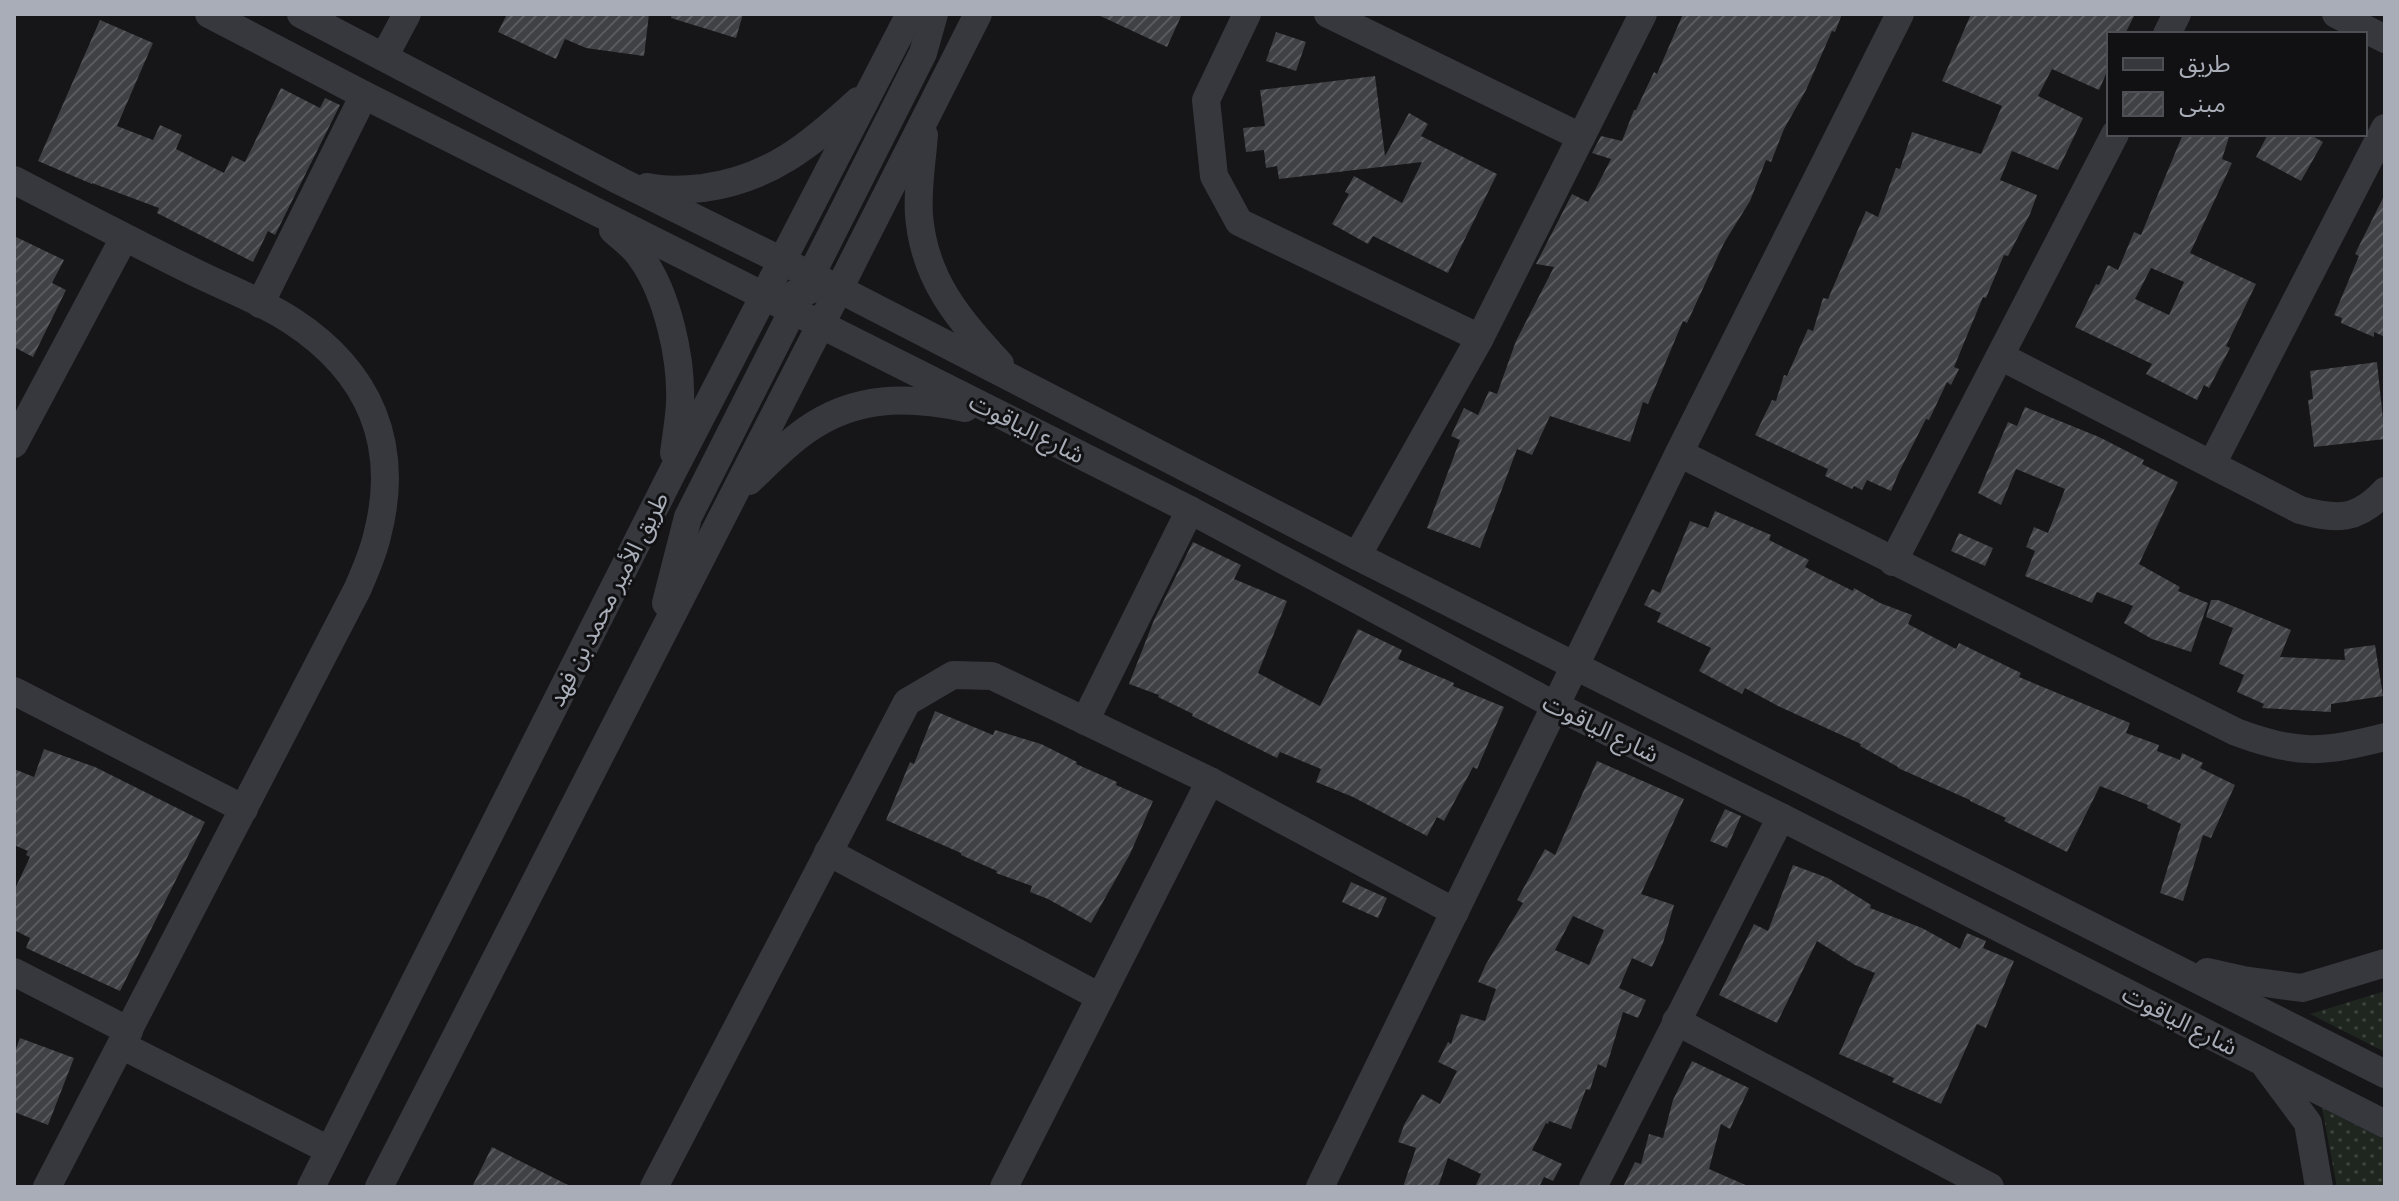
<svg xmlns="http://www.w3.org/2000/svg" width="2399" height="1201" viewBox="0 0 2399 1201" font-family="'PT Sans Narrow','Noto Sans Arabic',sans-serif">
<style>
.grass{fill:url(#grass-dots)}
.building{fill:url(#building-hatch);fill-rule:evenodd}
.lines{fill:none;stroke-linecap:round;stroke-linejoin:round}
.minor{stroke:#37383d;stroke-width:28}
.labels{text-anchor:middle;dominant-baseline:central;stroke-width:6;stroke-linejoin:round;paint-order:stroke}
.street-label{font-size:24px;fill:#a8adb8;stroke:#111113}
</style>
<defs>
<pattern id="grass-dots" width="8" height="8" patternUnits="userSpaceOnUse" patternTransform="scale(2)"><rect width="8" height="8" fill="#1e261f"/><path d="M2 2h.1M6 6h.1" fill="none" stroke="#3c433d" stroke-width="1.8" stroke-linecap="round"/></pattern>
<pattern id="building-hatch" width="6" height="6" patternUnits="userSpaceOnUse" patternTransform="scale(2)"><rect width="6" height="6" fill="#404145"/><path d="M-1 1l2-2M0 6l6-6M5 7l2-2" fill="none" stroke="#595a5e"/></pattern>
</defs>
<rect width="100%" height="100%" fill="#161618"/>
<g class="grass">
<path d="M 2385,991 L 2385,1052 L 2310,1014 Z"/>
<path d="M 2322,1108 L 2385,1140 L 2385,1187 L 2337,1187 Z"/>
</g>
<g class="building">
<path d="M 507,14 L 649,14 L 644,56 L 586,48 L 565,39 L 556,59 L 498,32 Z"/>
<path d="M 672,14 L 743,14 L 736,38 L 671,18 Z"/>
<path d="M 1096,14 L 1182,14 L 1167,47 Z"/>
<path d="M 1683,14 L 1842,14 L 1835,32 L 1832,31 L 1806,90 L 1784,129 L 1771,162 L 1766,160 L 1750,201 L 1724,243 L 1687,323 L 1683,321 L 1648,404 L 1643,402 L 1630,442 L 1550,416 L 1532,455 L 1517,449 L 1480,548 L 1427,528 L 1460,440 L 1451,436 L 1464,408 L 1478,415 L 1489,391 L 1497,394 L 1516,341 L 1554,267 L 1536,264 L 1572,194 L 1588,202 L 1595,190 L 1611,159 L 1592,153 L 1601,136 L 1622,141 L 1634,110 L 1636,110 L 1654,72 L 1657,74 Z"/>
<path d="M 1971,14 L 2135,14 L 2125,34 L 2109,34 L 2109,67 L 2099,90 L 2052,69 L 2038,96 L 2083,118 L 2058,170 L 2012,151 L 2000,180 L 2037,195 L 2030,214 L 2008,256 L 2004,255 L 1986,298 L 1983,297 L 1954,367 L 1959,369 L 1951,385 L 1947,382 L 1929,420 L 1926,419 L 1900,470 L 1891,491 L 1867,480 L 1862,490 L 1854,486 L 1852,489 L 1825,476 L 1828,469 L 1755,435 L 1772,400 L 1776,401 L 1784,375 L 1787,376 L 1808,329 L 1813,331 L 1823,298 L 1828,299 L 1866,211 L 1878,217 L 1896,168 L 1900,169 L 1912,132 L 1981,154 L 2002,106 L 1942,81 Z"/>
<path d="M 100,20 L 153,43 L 117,126 L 153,140 L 160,125 L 182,135 L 176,149 L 224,173 L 232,156 L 245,162 L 281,88 L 320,108 L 325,98 L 340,105 L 275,235 L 268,231 L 253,262 L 157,213 L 159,208 L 92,183 L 92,184 L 38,161 Z"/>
<path d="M 1276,32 L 1306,42 L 1296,71 L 1266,61 Z"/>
<path d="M 1375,76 L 1385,156 L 1409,113 L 1428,124 L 1421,136 L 1497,174 L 1448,273 L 1373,236 L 1368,244 L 1332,224 L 1349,194 L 1345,192 L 1354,176 L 1402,203 L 1422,162 L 1279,179 L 1277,166 L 1266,168 L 1264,150 L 1246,152 L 1243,128 L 1265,126 L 1260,90 Z"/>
<path d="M 2183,134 L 2230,134 L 2222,159 L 2232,163 L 2190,253 L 2256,284 L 2226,346 L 2230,348 L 2209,388 L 2204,385 L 2197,400 L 2146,374 L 2152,364 L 2075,327 L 2096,284 L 2099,285 L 2108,265 L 2118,270 L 2134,232 L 2141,235 ZM 2151,268 L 2184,282 L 2169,315 L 2135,299 Z"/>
<path d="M 2268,134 L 2309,134 L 2323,142 L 2301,181 L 2256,157 Z"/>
<path d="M 2385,194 L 2385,337 L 2374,332 L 2374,337 L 2341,323 L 2342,318 L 2334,315 L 2359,256 L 2355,254 Z"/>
<path d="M 14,236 L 64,260 L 52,283 L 66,290 L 33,357 L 14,347 Z"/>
<path d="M 2377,362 L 2385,439 L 2314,447 L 2308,400 L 2313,399 L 2310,371 Z"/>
<path d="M 2025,407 L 2099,437 L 2144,460 L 2142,464 L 2178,482 L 2139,564 L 2180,587 L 2178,591 L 2208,603 L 2191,652 L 2152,639 L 2124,623 L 2133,606 L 2097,592 L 2092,603 L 2025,576 L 2035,551 L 2026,547 L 2034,527 L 2048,533 L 2065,489 L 2016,469 L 2001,505 L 1978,493 L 2008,422 L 2017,426 Z"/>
<path d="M 1715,511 L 1771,535 L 1769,540 L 1809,560 L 1805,567 L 1853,591 L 1854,588 L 1880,603 L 1912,615 L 1908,624 L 1956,649 L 1959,643 L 2021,673 L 2019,677 L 2130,723 L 2126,733 L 2159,745 L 2157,751 L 2180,760 L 2182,753 L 2203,763 L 2200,768 L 2235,785 L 2211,838 L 2203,835 L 2183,901 L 2160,893 L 2181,824 L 2147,808 L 2148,805 L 2100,786 L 2067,852 L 2004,821 L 2006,818 L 1970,801 L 1970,800 L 1898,768 L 1898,767 L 1860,746 L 1861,744 L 1778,706 L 1745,688 L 1742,694 L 1699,671 L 1711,648 L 1657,622 L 1661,613 L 1644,605 L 1652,589 L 1660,593 L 1690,521 L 1708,528 Z"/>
<path d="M 1959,533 L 1993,548 L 1985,566 L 1951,551 Z"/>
<path d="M 1193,542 L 1241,565 L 1234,579 L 1287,601 L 1258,673 L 1320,706 L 1358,629 L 1402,650 L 1398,659 L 1454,683 L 1453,686 L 1504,707 L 1477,769 L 1473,767 L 1444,821 L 1437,817 L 1427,836 L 1353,797 L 1316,782 L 1321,769 L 1280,752 L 1277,758 L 1192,716 L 1193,714 L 1158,697 L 1159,695 L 1129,684 L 1154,620 Z"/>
<path d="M 2211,600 L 2218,600 L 2291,630 L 2280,657 L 2345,660 L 2344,649 L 2375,645 L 2383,696 L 2331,704 L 2331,712 L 2262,708 L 2264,704 L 2237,692 L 2244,675 L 2219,664 L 2233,628 L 2206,617 Z"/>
<path d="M 935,711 L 993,735 L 995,730 L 1041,744 L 1077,762 L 1076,764 L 1117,782 L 1116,785 L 1153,801 L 1130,854 L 1091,923 L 1048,899 L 1030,892 L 1032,886 L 996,873 L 997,871 L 961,855 L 961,853 L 886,820 L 910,762 L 914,764 Z"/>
<path d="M 44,749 L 95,767 L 205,822 L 120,991 L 26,948 L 30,938 L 14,930 L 14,891 L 30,857 L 26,855 L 28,851 L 14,845 L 14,769 L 34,777 Z"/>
<path d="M 1597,761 L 1684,799 L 1641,894 L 1674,905 L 1663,943 L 1652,967 L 1632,958 L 1619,988 L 1646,1000 L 1638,1018 L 1623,1012 L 1606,1068 L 1598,1064 L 1590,1090 L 1586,1089 L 1571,1129 L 1549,1121 L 1548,1124 L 1546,1123 L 1532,1150 L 1562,1164 L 1553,1181 L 1544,1177 L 1539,1187 L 1475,1187 L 1481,1174 L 1448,1158 L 1438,1187 L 1403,1187 L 1416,1148 L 1398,1142 L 1404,1125 L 1422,1094 L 1440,1104 L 1457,1071 L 1438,1062 L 1448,1042 L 1451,1044 L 1461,1014 L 1485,1021 L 1496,989 L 1478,982 L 1486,964 L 1523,903 L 1517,900 L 1545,849 L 1555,855 ZM 1573,916 L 1604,930 L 1589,965 L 1555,950 Z"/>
<path d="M 1725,809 L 1741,816 L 1727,848 L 1710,841 Z"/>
<path d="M 1793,865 L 1828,878 L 1871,905 L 1870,908 L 1922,928 L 1960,949 L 1967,933 L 1986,941 L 1983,948 L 2014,961 L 1986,1028 L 1977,1024 L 1941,1104 L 1892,1082 L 1894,1078 L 1839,1054 L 1875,973 L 1855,965 L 1817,941 L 1777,1023 L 1719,995 L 1754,924 L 1768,931 Z"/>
<path d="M 1351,882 L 1387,898 L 1378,918 L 1342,902 Z"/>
<path d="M 20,1038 L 74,1058 L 48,1125 L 14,1112 L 14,1054 Z"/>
<path d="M 1692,1061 L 1749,1088 L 1730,1129 L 1721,1124 L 1709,1169 L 1750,1187 L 1623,1187 L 1635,1162 L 1641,1164 L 1649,1134 L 1663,1138 L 1673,1100 Z"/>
<path d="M 492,1147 L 572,1187 L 472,1187 Z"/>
</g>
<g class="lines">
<g class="minor">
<path d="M 209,14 L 364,95 L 1190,510 L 1556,706 L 1781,817 L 2385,1124"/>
<path d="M 301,14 L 620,181 L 839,289 L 1357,556 L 2385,1074"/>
<path d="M 1247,14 L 1206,100 L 1214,176 L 1239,222 L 1480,338"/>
<path d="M 1328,14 L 1581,137"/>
<path d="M 2336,14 L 2385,39"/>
<path d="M 2167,34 L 2177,14"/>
<path d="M 384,57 L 407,14"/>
<path d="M 924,135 C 922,161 917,189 919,215 C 924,280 959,319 1000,364"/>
<path d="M 14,180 C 74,211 133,242 194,272 C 226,288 262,301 292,321 C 370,372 401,445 377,536 C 373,554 365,571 358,588 L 47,1187"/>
<path d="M 647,187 C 665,191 684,190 703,188 C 770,179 810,145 858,101"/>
<path d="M 613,230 C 622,238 633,246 640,256 C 667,292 682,358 680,404 C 679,420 676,437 674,453"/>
<path d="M 808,291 L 811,275 L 923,53 L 934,14"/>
<path d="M 260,304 L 364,95"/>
<path d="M 2000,356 L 2300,510 C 2337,520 2357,521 2385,491"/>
<path d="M 14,444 L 124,238"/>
<path d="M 1679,453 L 2236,732 C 2297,755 2322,753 2385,737"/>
<path d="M 2212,464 L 2385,128"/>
<path d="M 749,481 C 767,464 785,445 805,431 C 855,395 908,396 965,408"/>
<path d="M 1357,556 L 1480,338 L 1643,14"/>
<path d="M 1893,562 L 2115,134"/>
<path d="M 666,603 L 688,517 L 793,310 L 796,293"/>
<path d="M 14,691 L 244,809"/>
<path d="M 1085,721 L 1190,510"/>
<path d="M 828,852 L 1100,997"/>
<path d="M 14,972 L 129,1031"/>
<path d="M 2207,972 L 2243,980 L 2302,988 L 2385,963"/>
<path d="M 1676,1021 L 1990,1187"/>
<path d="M 121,1045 L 329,1150"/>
<path d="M 2267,1068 L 2308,1123 L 2319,1187"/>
<path d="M 311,1187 L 672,473 L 910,14"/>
<path d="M 379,1187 L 839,289 L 978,14"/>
<path d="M 654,1187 L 907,702 L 953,675 L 992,676 L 1210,781 L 1455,912"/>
<path d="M 1004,1187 L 1210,781"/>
<path d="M 1320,1187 L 1679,453 L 1900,14"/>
<path d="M 1593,1187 L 1781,817"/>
</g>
</g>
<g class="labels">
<g class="street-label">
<text transform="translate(1027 428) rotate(27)">شارع الياقوت</text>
<text transform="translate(608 599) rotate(-63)">طريق الأمير محمد بن فهد</text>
<text transform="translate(1601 728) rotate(26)">شارع الياقوت</text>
<text transform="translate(2180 1020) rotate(27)">شارع الياقوت</text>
</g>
</g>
<rect width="2399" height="1201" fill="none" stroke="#a8adb8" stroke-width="32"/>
<rect x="2107" y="32" width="260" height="104" fill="#111113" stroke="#4d4f55" stroke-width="2"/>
<rect x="2123" y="58" width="40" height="12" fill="#37383d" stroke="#4d4f55" stroke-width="2"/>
<text x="2179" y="72" font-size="24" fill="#a8adb8">طريق</text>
<rect x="2123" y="92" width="40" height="24" fill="url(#building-hatch)" stroke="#4d4f55" stroke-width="2"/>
<text x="2179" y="112" font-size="24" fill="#a8adb8">مبنى</text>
</svg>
